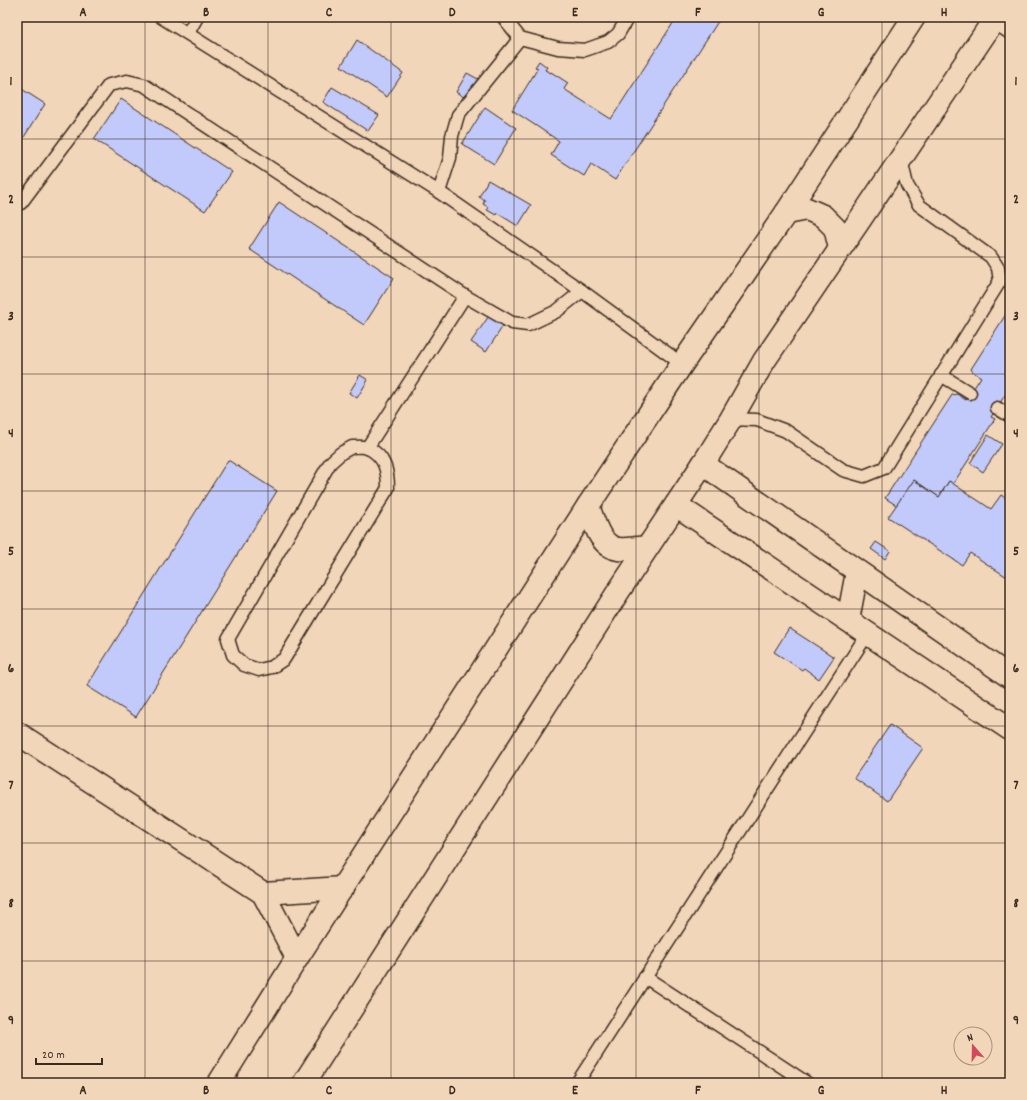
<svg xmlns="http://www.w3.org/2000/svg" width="1027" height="1100" viewBox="0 0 1027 1100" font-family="Dekko,sans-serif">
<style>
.building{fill:#c2c9fb;stroke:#3b2a1e}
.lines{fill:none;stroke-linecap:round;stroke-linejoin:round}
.service-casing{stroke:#3b2a1e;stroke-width:15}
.minor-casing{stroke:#3b2a1e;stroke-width:25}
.tertiary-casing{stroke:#3b2a1e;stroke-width:25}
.service{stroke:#f2d6b9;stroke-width:12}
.minor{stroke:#f2d6b9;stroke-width:22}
.tertiary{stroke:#f2d6b9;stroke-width:22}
.grid{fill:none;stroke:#3b2a1e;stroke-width:1;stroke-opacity:0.55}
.neatline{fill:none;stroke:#3b2a1e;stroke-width:1.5}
.grid-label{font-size:13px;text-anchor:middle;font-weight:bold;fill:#3b2a1e}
</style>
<rect width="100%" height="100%" fill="#f2d6b9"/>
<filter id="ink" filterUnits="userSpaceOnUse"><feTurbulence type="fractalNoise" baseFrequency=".025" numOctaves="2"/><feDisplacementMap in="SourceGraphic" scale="8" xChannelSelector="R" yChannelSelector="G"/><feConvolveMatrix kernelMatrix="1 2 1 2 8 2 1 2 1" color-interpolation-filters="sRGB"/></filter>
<g filter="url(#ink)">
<g class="building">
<path d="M 677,17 L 721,17 L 615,180 L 591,164 L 584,176 L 551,155 L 559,141 L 512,110 L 538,68 L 535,67 L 539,61 L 547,67 L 545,70 L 551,73 L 551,72 L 568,83 L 564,89 L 611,119 Z"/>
<path d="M 357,40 L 403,73 L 387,97 L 341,66 Z"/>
<path d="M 467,73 L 478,79 L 465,98 L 456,92 Z"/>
<path d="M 17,86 L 45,104 L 17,148 Z"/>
<path d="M 332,87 L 379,115 L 368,131 L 323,102 Z"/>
<path d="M 121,99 L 232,172 L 205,211 L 94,139 Z"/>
<path d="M 485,107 L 516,128 L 494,164 L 462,144 Z"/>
<path d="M 488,180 L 531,205 L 518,226 L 497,213 L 496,215 L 487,210 L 488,207 L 483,204 L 485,200 L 479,197 Z"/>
<path d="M 279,202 L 394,278 L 364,325 L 249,249 Z"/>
<path d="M 1010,308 L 1010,396 L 1009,398 L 1005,395 L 991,417 L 995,419 L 953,484 L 949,481 L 939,497 L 914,480 L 898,505 L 896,505 L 885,498 L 952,395 L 957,394 L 966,400 L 981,377 L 973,372 L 971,369 Z"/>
<path d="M 491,313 L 505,323 L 486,352 L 471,342 Z"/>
<path d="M 360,375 L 368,380 L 357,398 L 349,393 Z"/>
<path d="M 988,435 L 1002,444 L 983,472 L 970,463 Z"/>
<path d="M 228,460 L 277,491 L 136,717 L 87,686 Z"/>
<path d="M 914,480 L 939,497 L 949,481 L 991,509 L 1001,495 L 1010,501 L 1010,579 L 970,553 L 962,565 L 888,517 Z"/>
<path d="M 876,542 L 890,551 L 885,559 L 871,549 Z"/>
<path d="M 789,628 L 834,657 L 819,679 L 804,668 L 802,670 L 774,652 Z"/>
<path d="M 890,725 L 923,748 L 887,801 L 854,778 Z"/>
</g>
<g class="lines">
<g class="service-casing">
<g id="service">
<path d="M 161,17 L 439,192 L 582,291 L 682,364"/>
<path d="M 503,17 L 520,38 L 558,48 L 585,50 L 608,42 L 618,34 L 628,17"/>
<path d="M 993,22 L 1010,33"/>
<path d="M 188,33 L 197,17"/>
<path d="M 439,192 L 450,158 L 452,136 L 458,115 L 520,38"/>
<path d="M 21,203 L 109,85 L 127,81 L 144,85 L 465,296 L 512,323 L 528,325 L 557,311 L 582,291"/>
<path d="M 941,375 L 970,393"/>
<path d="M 997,408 L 1010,416"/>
<path d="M 731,419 L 757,420 L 786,431 L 843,470 L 864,476 L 884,468 L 1000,281 L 998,268 L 991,257 L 919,205 L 907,185 L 901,160"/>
<path d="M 352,447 C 357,447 364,446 368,448 C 385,456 388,472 388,488 L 284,659 L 272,667 L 259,670 L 244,665 L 233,655 L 228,639 L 330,463 L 341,453 Z"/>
<path d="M 367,448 L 465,296"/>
<path d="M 645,977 L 807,1083"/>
<path d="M 577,1083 L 868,633"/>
</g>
</g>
<g class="minor-casing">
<g id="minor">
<path d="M 17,733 L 263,893 L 297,958"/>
<path d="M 263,893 L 343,888"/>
</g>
</g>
<g class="tertiary-casing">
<g id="tertiary">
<path d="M 786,213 L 807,209 L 823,216 L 835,228 L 840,248"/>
<path d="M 703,464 L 1010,677"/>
<path d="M 676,505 L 1010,729"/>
<path d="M 588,506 C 594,521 599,546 618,549 C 627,550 638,548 647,547"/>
<path d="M 848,620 L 857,572"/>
<path d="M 219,1083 L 297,958 L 588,506 L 682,364 L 786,213 L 914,17"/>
<path d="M 304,1083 L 618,592 L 703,464 L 731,419 L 764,361 L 861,218 L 996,17"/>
</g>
</g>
<use href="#service" class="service"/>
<use href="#minor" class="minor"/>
<use href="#tertiary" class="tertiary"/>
</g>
</g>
<path class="grid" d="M 145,17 L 145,1083M 268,17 L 268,1083M 391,17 L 391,1083M 514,17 L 514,1083M 636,17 L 636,1083M 759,17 L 759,1083M 882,17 L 882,1083M 17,139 L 1010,139M 17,257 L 1010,257M 17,374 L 1010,374M 17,491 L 1010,491M 17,609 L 1010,609M 17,726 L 1010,726M 17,843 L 1010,843M 17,961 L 1010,961"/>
<rect width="1027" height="1100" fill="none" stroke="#f2d6b9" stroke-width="44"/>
<g transform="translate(973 1046) rotate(340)"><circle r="19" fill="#f2d6b9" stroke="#a9917b"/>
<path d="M0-3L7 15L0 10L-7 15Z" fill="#d1495b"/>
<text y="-6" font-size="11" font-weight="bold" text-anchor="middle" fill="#3b2a1e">N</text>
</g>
<path d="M36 1058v6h66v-6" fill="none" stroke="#3b2a1e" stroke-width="2"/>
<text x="42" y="1058" font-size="12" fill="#3b2a1e" stroke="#f2d6b9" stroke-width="3" paint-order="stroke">20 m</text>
<rect x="22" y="22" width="983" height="1056" class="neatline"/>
<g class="grid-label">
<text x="83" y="16">A</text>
<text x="206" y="16">B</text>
<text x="329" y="16">C</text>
<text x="452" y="16">D</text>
<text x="575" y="16">E</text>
<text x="698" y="16">F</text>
<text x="821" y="16">G</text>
<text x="944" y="16">H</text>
<text x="11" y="85">1</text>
<text x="1016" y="85">1</text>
<text x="11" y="203">2</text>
<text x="1016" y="203">2</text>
<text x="11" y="320">3</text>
<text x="1016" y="320">3</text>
<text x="11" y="437">4</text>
<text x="1016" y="437">4</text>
<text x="11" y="555">5</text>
<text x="1016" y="555">5</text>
<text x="11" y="672">6</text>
<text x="1016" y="672">6</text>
<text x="11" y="789">7</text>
<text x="1016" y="789">7</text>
<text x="11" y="907">8</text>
<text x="1016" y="907">8</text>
<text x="11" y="1024">9</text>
<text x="1016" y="1024">9</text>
<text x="83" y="1094">A</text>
<text x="206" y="1094">B</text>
<text x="329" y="1094">C</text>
<text x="452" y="1094">D</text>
<text x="575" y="1094">E</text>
<text x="698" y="1094">F</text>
<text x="821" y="1094">G</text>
<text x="944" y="1094">H</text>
</g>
</svg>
